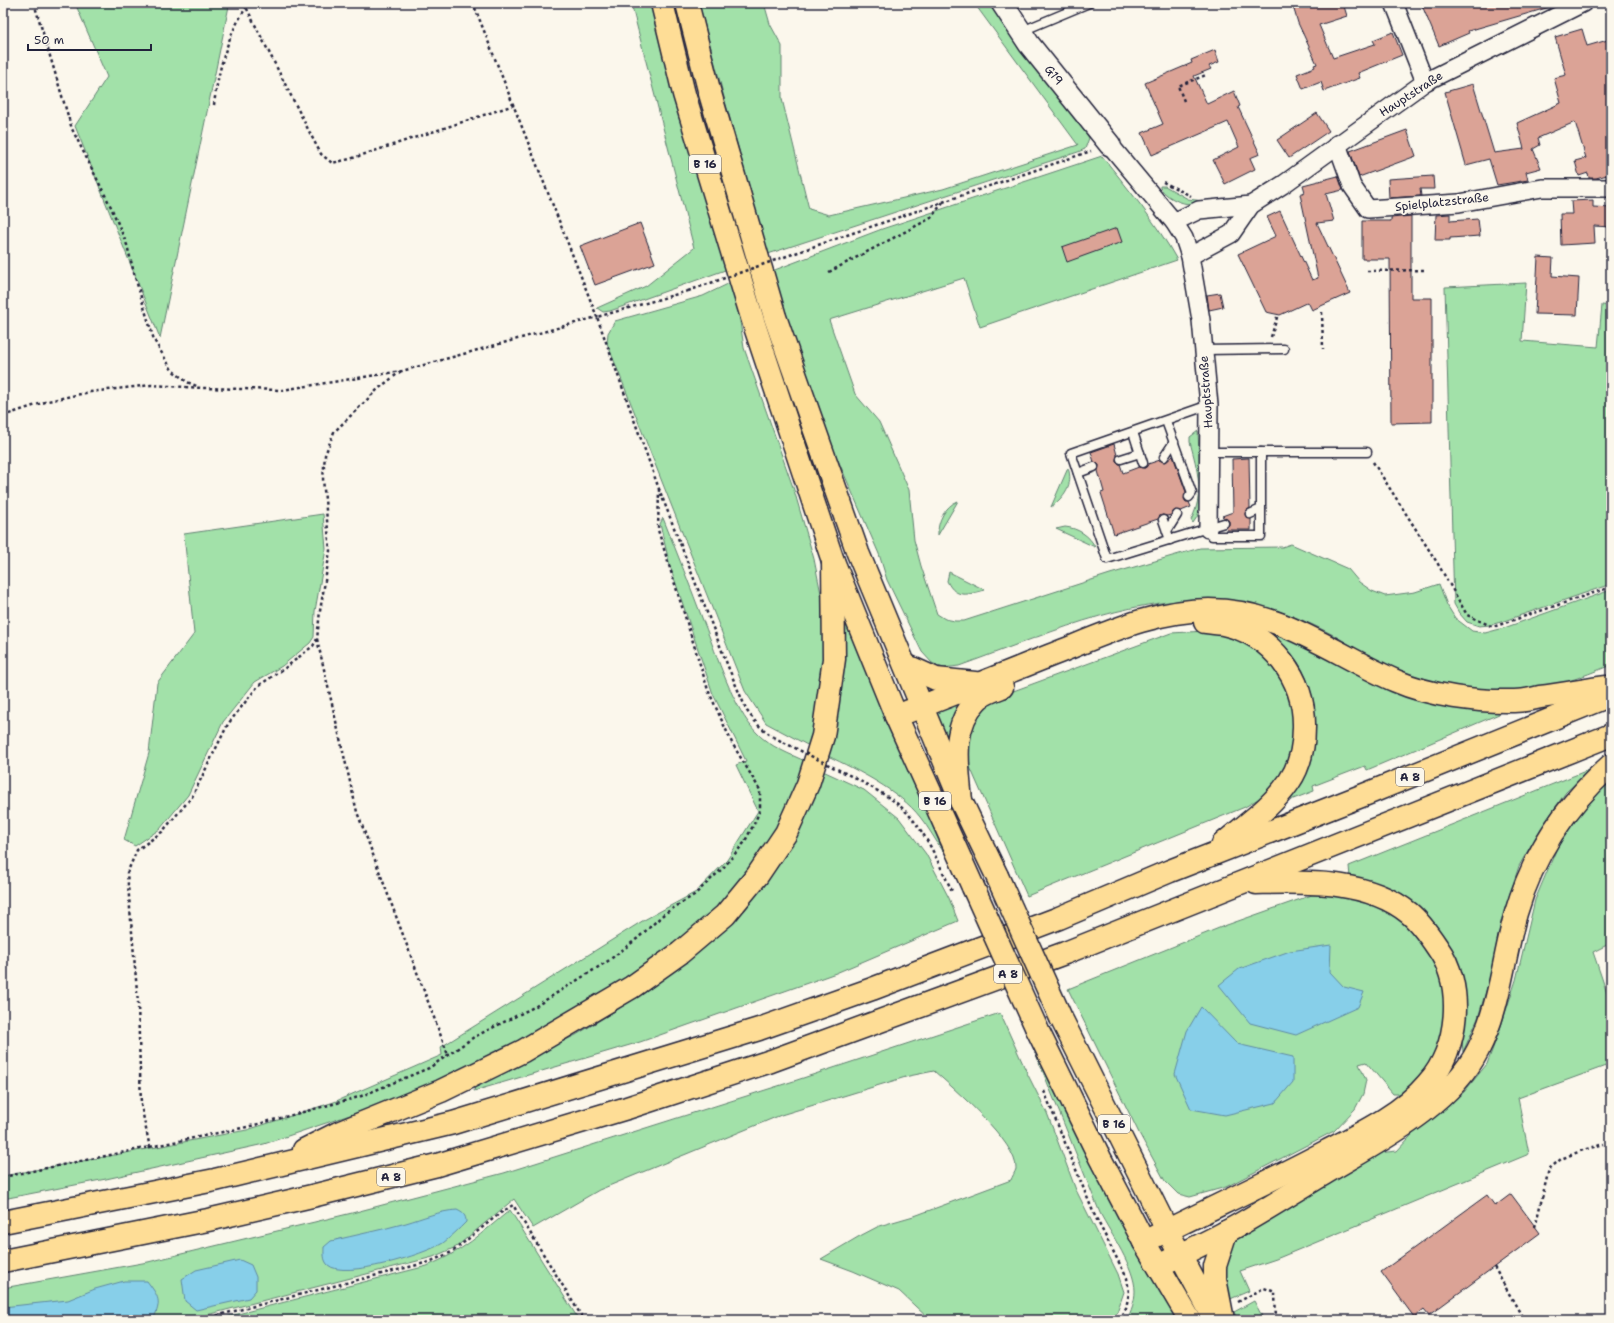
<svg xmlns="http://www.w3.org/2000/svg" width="1614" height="1323" viewBox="0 0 1614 1323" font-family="'Shantell Sans',sans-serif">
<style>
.green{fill:#a2e1a9;stroke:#628272}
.water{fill:#87cfe9;stroke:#5f8aa3}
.building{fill:#dba396;stroke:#22223b}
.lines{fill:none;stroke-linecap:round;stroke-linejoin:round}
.service-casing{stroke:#22223b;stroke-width:11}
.minor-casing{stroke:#22223b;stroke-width:20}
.tertiary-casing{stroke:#22223b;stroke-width:24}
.primary-casing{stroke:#22223b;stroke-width:25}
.motorway-casing{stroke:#22223b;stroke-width:25}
.path{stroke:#22223b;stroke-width:2.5;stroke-dasharray:3 3;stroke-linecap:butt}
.service{stroke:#fbf7ec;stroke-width:8}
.minor{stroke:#fbf7ec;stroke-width:17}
.tertiary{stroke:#fbf7ec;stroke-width:21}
.primary{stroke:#fedd96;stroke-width:22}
.motorway{stroke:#fedd96;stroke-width:22}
.primary-bridge-casing{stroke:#22223b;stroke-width:25;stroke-linecap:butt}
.path-bridge{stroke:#22223b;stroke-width:2.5;stroke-dasharray:3 3;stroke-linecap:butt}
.primary-bridge{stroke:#fedd96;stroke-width:22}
.labels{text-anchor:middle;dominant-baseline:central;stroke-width:3.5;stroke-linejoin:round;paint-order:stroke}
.shield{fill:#fbf7ec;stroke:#636270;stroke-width:1}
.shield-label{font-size:11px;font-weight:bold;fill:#22223b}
.street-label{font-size:12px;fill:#22223b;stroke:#fbf7ec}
</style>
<rect width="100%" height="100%" fill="#fbf7ec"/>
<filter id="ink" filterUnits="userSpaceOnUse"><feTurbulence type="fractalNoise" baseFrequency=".025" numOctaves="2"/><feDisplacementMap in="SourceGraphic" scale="8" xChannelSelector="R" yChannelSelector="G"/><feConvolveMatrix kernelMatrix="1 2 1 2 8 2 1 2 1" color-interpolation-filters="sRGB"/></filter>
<g filter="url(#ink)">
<g class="green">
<path d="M 75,3 L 228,3 L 229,6 L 160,338 L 75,126 L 107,77 Z"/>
<path d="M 631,3 L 653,3 L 728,269 L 610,311 L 603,312 L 597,308 L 646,286 L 694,248 Z"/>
<path d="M 699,3 L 764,3 L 770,24 L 782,46 L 782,99 L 809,209 L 829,215 L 943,189 L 1078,145 L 974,3 L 988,3 L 1076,118 L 1089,138 L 1085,149 L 1078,152 L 768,254 L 725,101 Z"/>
<path d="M 1102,156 C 1129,190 1156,222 1177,260 L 980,327 L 964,278 L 829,320 L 855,394 L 879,422 L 909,490 L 914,540 L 921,566 L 937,614 L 945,619 L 955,621 L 964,621 L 1110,574 L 1200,548 L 1282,547 L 1291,544 L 1348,569 L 1359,582 L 1372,591 L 1385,596 L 1415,592 L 1439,584 L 1447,605 L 1455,618 L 1472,631 L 1485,633 L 1504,628 L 1611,590 L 1611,665 C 1596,671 1581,677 1566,682 C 1511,699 1439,693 1388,667 C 1370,658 1354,647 1337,637 C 1307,621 1275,607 1241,602 C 1232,600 1222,601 1213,600 C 1124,597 1041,637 959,666 L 943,668 L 932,663 L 922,652 L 887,580 L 879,554 L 820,419 L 772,271 L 882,229 Z"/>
<path d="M 1160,186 L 1165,186 L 1188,199 L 1203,201 L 1201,205 C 1185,205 1170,201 1160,188 Z"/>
<path d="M 732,282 L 737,301 L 744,348 L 794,490 L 814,559 L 822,599 L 825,657 L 811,747 L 766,723 L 745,691 L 607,343 L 608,333 L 615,321 L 703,296 Z"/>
<path d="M 1526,283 L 1522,341 L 1598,347 L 1602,305 L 1611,306 L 1611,584 L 1501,622 L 1490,625 L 1479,626 L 1467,622 L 1459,613 L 1454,604 L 1445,287 Z"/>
<path d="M 1198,431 L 1201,506 L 1197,517 L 1193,523 L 1191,520 C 1205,493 1197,469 1190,442 L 1190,437 Z"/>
<path d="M 1068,468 C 1074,484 1064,497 1051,507 Z"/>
<path d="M 958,501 L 938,535 C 937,522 945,506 958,501 Z"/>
<path d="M 323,514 L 326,549 L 315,611 L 314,637 L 310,643 L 282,666 L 255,682 L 223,722 L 188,795 L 160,829 L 135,846 L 124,840 L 149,753 L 157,683 L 194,634 L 184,534 Z"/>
<path d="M 663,518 C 677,553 691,588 704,623 C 717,655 733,709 757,733 C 770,747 790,754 807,762 L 777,831 L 731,898 L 669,952 L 527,1039 L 412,1094 L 264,1144 L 106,1179 L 3,1199 L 3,1176 L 247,1130 L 334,1102 L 442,1055 L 441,1047 L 644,920 L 696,892 L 727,860 L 758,811 L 736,765 L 746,761 L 713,694 L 670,566 L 660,524 Z"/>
<path d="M 1065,527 C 1078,528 1090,536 1095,547 L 1056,529 Z"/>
<path d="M 949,572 L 985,590 C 969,594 956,600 947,581 Z"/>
<path d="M 838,595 L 943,851 C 935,840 929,828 920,817 C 900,791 857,770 828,756 L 840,693 L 842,648 Z"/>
<path d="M 1206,631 L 1247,642 L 1262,653 L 1280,674 L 1294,699 L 1298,723 L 1287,772 L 1271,791 L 1245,807 L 1027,896 L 966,758 L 966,737 L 981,710 L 992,702 L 1008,693 L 1171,633 Z"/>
<path d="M 1272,633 L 1304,644 L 1402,693 L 1429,703 L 1463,709 L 1499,711 L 1499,714 L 1367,770 L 1365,766 L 1313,786 L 1314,791 L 1288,801 C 1294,793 1303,783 1307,773 C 1321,736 1318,690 1295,658 C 1288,649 1279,641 1272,633 Z"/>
<path d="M 968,696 L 948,742 C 943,731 933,719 939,708 Z"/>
<path d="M 1593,768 L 1566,792 L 1541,828 L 1519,866 L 1502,918 L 1490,977 L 1478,1018 L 1463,1052 L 1456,966 L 1350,877 L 1349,866 Z"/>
<path d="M 823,771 L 864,790 L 899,818 L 926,854 L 949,898 L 958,921 L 836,973 L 640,1042 L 474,1091 L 476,1083 L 576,1035 L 644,993 L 706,946 L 745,910 L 783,859 L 807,812 Z"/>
<path d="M 1611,780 L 1611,943 L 1593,952 L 1611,1005 L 1611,1064 L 1518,1098 L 1529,1154 L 1276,1259 L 1240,1271 L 1249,1291 L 1228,1300 C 1221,1269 1223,1262 1239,1235 L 1378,1153 L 1397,1151 L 1420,1126 L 1464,1092 L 1487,1064 L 1500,1029 L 1516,980 L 1535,900 L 1557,848 L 1585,806 Z"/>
<path d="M 1312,895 L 1350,896 L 1382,905 L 1399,916 L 1435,957 L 1449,1013 L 1442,1046 L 1426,1073 L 1403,1094 L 1393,1094 L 1366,1062 L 1359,1064 L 1366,1080 L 1363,1094 L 1355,1109 L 1334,1131 L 1226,1187 L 1190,1197 L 1178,1194 L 1165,1181 L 1139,1133 L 1068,989 L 1224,926 Z"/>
<path d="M 1000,1013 L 1028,1075 L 1047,1113 L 1076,1190 L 1118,1274 L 1124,1292 L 1117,1312 L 1107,1320 L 930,1320 L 899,1291 L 853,1271 L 821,1259 L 858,1237 L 879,1226 L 917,1215 L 1011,1180 C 1012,1177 1015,1172 1016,1169 C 1018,1143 953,1088 934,1071 L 909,1076 L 781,1115 L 599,1190 L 533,1228 L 514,1199 L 456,1247 L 433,1257 L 187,1320 L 3,1320 L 3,1288 L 148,1262 L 352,1213 L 504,1173 L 797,1080 Z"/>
<path d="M 1031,1032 L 1104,1191 L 1178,1320 L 1127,1320 C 1131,1311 1135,1301 1135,1291 C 1135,1268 1111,1234 1100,1213 C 1097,1206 1095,1200 1092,1193 L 1028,1035 Z"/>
<path d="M 510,1210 L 579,1320 L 214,1320 L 427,1266 C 462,1252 482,1233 510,1210 Z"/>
<path d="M 1254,1301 L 1264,1320 L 1238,1320 L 1234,1312 Z"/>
</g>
<g class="water">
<path d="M 1331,945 L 1330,972 L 1344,987 L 1364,992 L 1358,1007 L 1296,1035 L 1250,1023 L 1219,985 L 1239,969 L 1290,951 Z"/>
<path d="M 1201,1007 L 1237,1044 L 1293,1057 L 1293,1082 L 1275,1103 L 1225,1115 L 1191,1109 L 1175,1074 L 1187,1031 Z"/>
<path d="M 457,1210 C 463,1213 466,1215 466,1222 C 459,1229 451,1237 443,1243 C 425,1254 344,1280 328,1265 C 323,1260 324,1253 324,1247 L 331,1241 C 356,1235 381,1230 406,1223 C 423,1218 439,1211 457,1210 Z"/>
<path d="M 240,1260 L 251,1265 L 256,1277 L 256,1290 L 249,1298 L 196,1310 L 185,1301 L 182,1279 L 196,1270 Z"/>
<path d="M 124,1281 L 147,1281 C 159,1297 162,1301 153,1320 L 3,1320 L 3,1307 L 68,1300 L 95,1289 Z"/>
</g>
<g class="building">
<path d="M 1292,3 L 1343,3 L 1347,16 L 1319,25 L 1333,58 L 1375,44 L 1373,40 L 1393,32 L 1402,55 L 1358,73 L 1360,78 L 1324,91 L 1321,82 L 1303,89 L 1297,74 L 1315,67 L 1314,65 L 1317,64 L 1298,23 Z"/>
<path d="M 1421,3 L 1550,3 L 1550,7 L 1468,31 L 1469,33 L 1439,46 Z"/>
<path d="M 1582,29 L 1587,46 L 1611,39 L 1611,174 L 1596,178 L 1589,178 L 1588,173 L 1579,176 L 1575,161 L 1586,158 L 1575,122 L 1538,138 L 1540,145 L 1533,149 L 1541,168 L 1526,172 L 1528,180 L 1497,185 L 1489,159 L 1466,165 L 1445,92 L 1473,84 L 1494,153 L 1524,149 L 1517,123 L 1561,103 L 1554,78 L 1566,75 L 1555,37 Z"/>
<path d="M 1215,50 L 1219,62 L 1209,66 L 1211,69 L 1194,76 L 1207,104 L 1234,91 L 1240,106 L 1238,107 L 1260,154 L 1250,158 L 1255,169 L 1225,184 L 1213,160 L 1239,147 L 1228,122 L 1152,155 L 1142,133 L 1163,124 L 1145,83 L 1192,63 L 1191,60 Z"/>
<path d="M 1317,113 L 1329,131 L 1289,158 L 1277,140 Z"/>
<path d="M 1407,130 L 1416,156 L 1359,177 L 1350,151 Z"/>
<path d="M 1338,176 L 1343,190 L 1326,194 L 1334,221 L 1317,223 L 1350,293 L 1312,310 L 1308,302 L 1280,315 L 1266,312 L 1238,254 L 1276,236 L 1267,217 L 1280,211 L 1312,280 L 1318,278 L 1300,194 L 1305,192 L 1303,185 Z"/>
<path d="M 1433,176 L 1434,189 L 1420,189 L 1421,196 L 1389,198 L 1388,179 Z"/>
<path d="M 1593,200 L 1593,207 L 1611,208 L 1611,227 L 1594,226 L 1595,243 L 1561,245 L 1560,214 L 1572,214 L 1571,201 Z"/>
<path d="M 1450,214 L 1450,221 L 1478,219 L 1480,236 L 1450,238 L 1450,240 L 1435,240 L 1436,215 Z"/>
<path d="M 1411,216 L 1411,298 L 1432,298 L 1432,422 L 1391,423 L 1390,259 L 1362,259 L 1362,221 L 1391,221 L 1391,218 Z"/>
<path d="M 640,223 L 655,263 L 595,285 L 580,246 Z"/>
<path d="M 1117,228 L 1122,242 L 1067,262 L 1062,247 Z"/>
<path d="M 1538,257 L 1553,258 L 1552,276 L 1579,278 L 1577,315 L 1535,314 Z"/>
<path d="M 1220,293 L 1223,307 L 1209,310 L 1207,295 Z"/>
<path d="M 1114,444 L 1117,455 L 1116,461 L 1120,464 L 1123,473 L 1139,467 L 1145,468 L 1148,464 L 1160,460 L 1166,462 L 1173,456 L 1186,492 L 1184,499 L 1186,502 L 1189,502 L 1191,507 L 1181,511 L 1175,510 L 1171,515 L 1167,516 L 1162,515 L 1158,519 L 1114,534 L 1101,493 L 1104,492 L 1098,471 L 1099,465 L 1094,462 L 1091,452 Z"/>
<path d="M 1249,458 L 1250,508 L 1246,511 L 1245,514 L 1247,518 L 1251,519 L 1251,530 L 1227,530 L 1226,528 L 1229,525 L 1229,521 L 1222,516 L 1233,512 L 1232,459 Z"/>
<path d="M 1511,1194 L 1540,1233 L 1429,1315 L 1424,1309 L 1414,1317 L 1381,1272 L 1487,1195 L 1495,1206 Z"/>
</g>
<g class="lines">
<g class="service-casing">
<g id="service">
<path d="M 1022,31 L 1089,3"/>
<path d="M 1203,350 L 1284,349"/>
<path d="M 1209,405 L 1071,453 L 1107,559 L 1224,523"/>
<path d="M 1166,421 L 1192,493 L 1189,497"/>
<path d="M 1133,432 L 1143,463"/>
<path d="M 1209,452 L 1367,452"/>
<path d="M 1164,457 L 1174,442"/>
<path d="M 1121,459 L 1140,453"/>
<path d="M 1078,473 L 1094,467"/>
<path d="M 1250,514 L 1261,509 L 1261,452"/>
<path d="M 1163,520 L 1170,540"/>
<path d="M 1208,529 L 1212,536 L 1261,536 L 1261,509"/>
<path d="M 1167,531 L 1177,515"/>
</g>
</g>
<g class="minor-casing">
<g id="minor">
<path d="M 1394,3 L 1425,82"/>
<path d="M 1337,144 L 1352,186 L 1368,209 L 1459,203 L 1542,188 L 1611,188"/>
<path d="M 1110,145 L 1174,222 L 1184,238 L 1190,256 L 1201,320 L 1209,405 L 1208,529"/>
<path d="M 1174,222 L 1199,210 L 1251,205"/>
<path d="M 1190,256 L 1231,234 L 1251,205 L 1284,184 L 1425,82 L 1583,3"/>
</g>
</g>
<g class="tertiary-casing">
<path id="tertiary" d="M 1002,3 L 1029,44 L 1110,145"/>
</g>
<g class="primary-casing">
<g id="primary">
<path d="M 662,3 L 684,94 L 754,324 L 833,561 L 896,716 L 973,887"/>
<path d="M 687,3 L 709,90 L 775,317 L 858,553 L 961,801 L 997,876"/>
<path d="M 1061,1018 L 1167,1230 L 1215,1320"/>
<path d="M 1037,1029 L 1100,1158 L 1144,1242 L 1190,1320"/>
</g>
</g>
<g class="motorway-casing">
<g id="motorway">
<path d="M 1205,622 C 1211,623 1217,623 1223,624 C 1272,634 1305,679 1304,727 C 1304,746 1300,766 1289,782 C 1272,807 1245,825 1223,844"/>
<path d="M 905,665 L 936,679 L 975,683"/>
<path d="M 896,716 C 953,695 1008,672 1064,650 C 1111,631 1158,610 1209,610 C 1281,610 1333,654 1396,681 C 1431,696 1477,702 1514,701 C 1523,701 1532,699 1540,697 C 1563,694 1585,690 1607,687"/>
<path d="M 961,801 C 958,767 950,727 977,700 C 982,694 994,690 1002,687"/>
<path d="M 304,1150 L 338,1133 L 441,1091 L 523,1051 L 632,987 L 680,953 L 725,915 L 757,876 L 786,833 L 808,784 L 823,736 L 834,659 L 833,561"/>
<path d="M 3,1222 L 215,1180 L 453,1123 L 759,1029 L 872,989 L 1059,918 L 1170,871 L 1369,793 L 1611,695"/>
<path d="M 1144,1242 C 1205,1211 1267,1183 1327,1151 C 1362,1133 1403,1113 1428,1083 C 1459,1049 1465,985 1437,947 C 1429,935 1420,922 1409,913 C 1367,879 1306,882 1256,883"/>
<path d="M 3,1261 L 208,1220 L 312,1196 L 437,1165 L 627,1108 L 771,1061 L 1065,953 L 1611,735"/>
<path d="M 1159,1266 C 1181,1254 1204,1244 1226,1232 C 1260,1214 1293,1192 1327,1172 C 1379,1141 1450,1106 1478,1050 C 1500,1007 1503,959 1516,913 C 1533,855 1566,805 1611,765"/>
<path d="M 1223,1320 L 1215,1279 L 1215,1266 L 1226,1232"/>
</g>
</g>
<g class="path">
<path d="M 34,3 L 72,129 L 111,207 L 127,245 L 135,277 L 154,340 L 172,370 L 187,382 L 199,387"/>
<path d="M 244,3 L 314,141 L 321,154 L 332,163 L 350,159 L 514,105"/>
<path d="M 1184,101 L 1178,86 L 1206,75"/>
<path d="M 214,105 C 218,71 227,36 246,8"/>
<path d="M 1163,182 L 1191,196"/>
<path d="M 818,245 L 1091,151"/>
<path d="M 1367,271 L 1427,270"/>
<path d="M 829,272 L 931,218 L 943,202"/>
<path d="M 688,291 L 597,317 L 659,489 L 729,669 L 747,711 L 758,725 L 773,737"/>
<path d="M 1322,312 L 1323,349"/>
<path d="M 1271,337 L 1278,314"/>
<path d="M 3,416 L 48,401 L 90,392 L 151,385 L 203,388 L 282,390 L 402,371 L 597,317 L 473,3"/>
<path d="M 1373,462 L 1438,564 L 1467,615 L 1493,627 L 1611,587"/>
<path d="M 317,639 L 357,812 L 448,1055"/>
<path d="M 855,778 C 870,787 887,795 900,806 C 926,829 938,863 953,893"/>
<path d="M 1044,1091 L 1094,1214 L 1127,1278 L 1129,1293 L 1126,1308 L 1118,1320"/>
<path d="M 150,1148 L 141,1105 L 138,1003 L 127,873 L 137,850 L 162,832 L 192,797 L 228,724 L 258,686 L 285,668 L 313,646 L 317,639 L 320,611 L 330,551 L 323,479 L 325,455 L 334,432 L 378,389 L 401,371"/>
<path d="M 3,1177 L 247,1127 L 359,1097 L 429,1068 L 474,1037 L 536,1006 L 608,961 L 638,938 L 664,914 L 694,895 L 723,868 L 744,843 L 755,822 L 760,810 L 760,790 L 732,743 L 708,690 L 658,530 L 659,489"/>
<path d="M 1535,1227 L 1549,1169 L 1561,1159 L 1583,1150 L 1604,1144"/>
<path d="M 1494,1267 L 1524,1320"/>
<path d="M 1238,1302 L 1264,1288 L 1275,1292 L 1276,1320"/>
<path d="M 199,1320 L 429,1262 L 452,1252 L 499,1214 L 513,1205 L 584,1320"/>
</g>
<use href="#service" class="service"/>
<use href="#minor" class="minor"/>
<use href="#tertiary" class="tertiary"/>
<use href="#primary" class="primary"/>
<use href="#motorway" class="motorway"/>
<g class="primary-bridge-casing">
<g id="primary-bridge">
<path d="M 997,876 L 1061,1018"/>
<path d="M 973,887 L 1037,1029"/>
</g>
</g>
<g class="path-bridge">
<path d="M 688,291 L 818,245"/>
<path d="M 773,737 L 855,778"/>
</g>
<use href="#primary-bridge" class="primary-bridge"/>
</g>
</g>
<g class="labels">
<g class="shield">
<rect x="689" y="155" width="32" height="18" rx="3"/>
<rect x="1396" y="768" width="28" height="18" rx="3"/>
<rect x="919" y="792" width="32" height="18" rx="3"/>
<rect x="994" y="965" width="28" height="18" rx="3"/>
<rect x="1098" y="1115" width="32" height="18" rx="3"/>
<rect x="377" y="1168" width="28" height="18" rx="3"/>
</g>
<g class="shield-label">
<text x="705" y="164">B 16</text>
<text x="1410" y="777">A 8</text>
<text x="935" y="801">B 16</text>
<text x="1008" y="974">A 8</text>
<text x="1114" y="1124">B 16</text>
<text x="391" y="1177">A 8</text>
</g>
<g class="street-label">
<text transform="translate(1054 75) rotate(51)">G19</text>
<text transform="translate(1411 94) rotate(-33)">Hauptstraße</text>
<text transform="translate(1442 202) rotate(-6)">Spielplatzstraße</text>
<text transform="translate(1206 392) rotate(-94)">Hauptstraße</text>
</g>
</g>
<rect width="1614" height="1323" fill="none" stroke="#fbf7ec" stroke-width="16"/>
<rect x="8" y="8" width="1598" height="1307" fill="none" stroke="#22223b" stroke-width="1.5" filter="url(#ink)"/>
<path d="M28 44v6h123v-6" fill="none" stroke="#22223b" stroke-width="2"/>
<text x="34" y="44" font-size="12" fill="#22223b" stroke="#fbf7ec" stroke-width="3" paint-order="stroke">50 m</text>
</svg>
